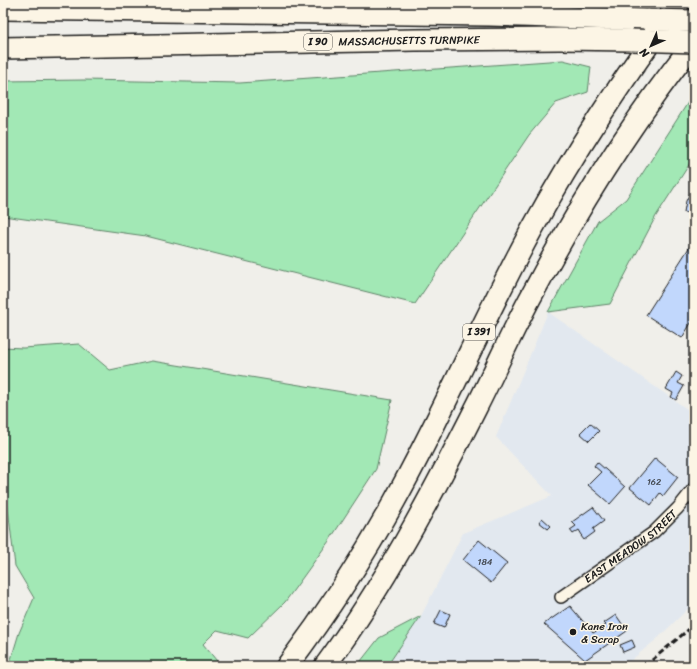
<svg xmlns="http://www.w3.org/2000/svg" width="697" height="669" viewBox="0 0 697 669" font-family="Sriracha,sans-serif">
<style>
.built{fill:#e2e8ef}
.green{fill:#a2e8b5;stroke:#5f8268}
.building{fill:#c1d7fc;stroke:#1c1c1c}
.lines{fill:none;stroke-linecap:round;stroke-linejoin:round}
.minor-casing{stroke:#1c1c1c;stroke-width:14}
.motorway-casing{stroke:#1c1c1c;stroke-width:24}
.minor{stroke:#fcf5e5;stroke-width:11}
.motorway{stroke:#fcf5e5;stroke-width:21}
.rail{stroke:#1c1c1c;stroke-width:3;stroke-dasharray:6 3;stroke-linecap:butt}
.motorway-bridge-casing{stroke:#1c1c1c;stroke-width:24;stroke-linecap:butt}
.motorway-bridge{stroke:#fcf5e5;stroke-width:21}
.poi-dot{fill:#1c1c1c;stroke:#fcf5e5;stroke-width:1.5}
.labels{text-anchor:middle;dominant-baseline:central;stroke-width:3;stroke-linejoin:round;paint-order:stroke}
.number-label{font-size:9px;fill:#454b54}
.shield{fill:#fcf5e5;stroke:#5f5d58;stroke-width:1}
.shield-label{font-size:10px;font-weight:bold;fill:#1c1c1c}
.street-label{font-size:11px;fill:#1c1c1c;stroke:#fcf5e5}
.poi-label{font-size:11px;fill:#1c1c1c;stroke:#fcf5e5;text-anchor:start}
</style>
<rect width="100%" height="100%" fill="#f0efea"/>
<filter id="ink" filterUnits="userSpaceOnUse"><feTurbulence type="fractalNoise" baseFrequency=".025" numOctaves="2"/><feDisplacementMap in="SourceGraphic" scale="8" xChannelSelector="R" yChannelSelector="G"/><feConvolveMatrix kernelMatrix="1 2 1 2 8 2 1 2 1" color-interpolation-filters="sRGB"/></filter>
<g filter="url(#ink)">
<path class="built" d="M 548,312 L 694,414 L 694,603 L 658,638 L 624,666 L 387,666 L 421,616 L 463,533 L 552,496 L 496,437 Z"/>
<g class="green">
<path d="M 563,60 L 591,67 L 588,92 L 556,103 L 529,135 L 415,304 L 146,236 L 3,216 L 3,81 L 84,80 L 240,83 Z"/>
<path d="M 694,93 L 694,157 L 656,216 L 610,304 L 548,312 L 598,221 L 626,199 Z"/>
<path d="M 79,344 L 110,370 L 152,361 L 392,400 L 376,469 L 329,541 L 285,602 L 248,638 L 217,630 L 203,644 L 221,666 L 9,666 L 19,633 L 34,598 L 15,566 L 4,476 L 3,472 L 3,347 L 23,348 Z"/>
<path d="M 421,616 L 387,666 L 357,666 L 379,638 Z"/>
</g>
<g class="building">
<path d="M 694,187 L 694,214 L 684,212 L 686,201 L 691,191 L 693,191 Z"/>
<path d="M 694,240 L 694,318 L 682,338 L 646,315 Z"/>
<path d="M 676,372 L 682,376 L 678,383 L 684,386 L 676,400 L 671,397 L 673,393 L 666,389 Z"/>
<path d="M 590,423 L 599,431 L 589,441 L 580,433 Z"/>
<path d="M 655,458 L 678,477 L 663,496 L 660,493 L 651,505 L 630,488 Z"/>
<path d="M 597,462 L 625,487 L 610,504 L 588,485 L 601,472 L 594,466 Z"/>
<path d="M 593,507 L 604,521 L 593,529 L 595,532 L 584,540 L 581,536 L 582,535 L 579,530 L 573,534 L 570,530 L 576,526 L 572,522 Z"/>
<path d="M 542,518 L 551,526 L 548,529 L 539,522 Z"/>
<path d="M 479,540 L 507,563 L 491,583 L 463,560 Z"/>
<path d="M 570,606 L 593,633 L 606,625 L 604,623 L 616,615 L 627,631 L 585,660 L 544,624 Z"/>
<path d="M 441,610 L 450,614 L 444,628 L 434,624 Z"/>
<path d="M 632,640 L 635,647 L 623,652 L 620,645 Z"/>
</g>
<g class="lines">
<g class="minor-casing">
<g id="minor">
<path id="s1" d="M 561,597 L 654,532 L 678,508 L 694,488"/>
</g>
</g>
<g class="motorway-casing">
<g id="motorway">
<path d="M 3,9 L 489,15 L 649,20"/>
<path id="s2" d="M 3,48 L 415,40 L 560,39 L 632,40"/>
<path d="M 287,666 C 327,613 363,558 395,500 C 444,412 483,319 531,231 C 575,151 625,75 679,3"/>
<path d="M 325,666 C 384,586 431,497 476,408 C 496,369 513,329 534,291 C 580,204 633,120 694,43"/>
</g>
</g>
<use href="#minor" class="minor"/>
<use href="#motorway" class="motorway"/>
<path class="rail" d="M 645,666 L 694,625"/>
<g class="motorway-bridge-casing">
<g id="motorway-bridge">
<path d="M 649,20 L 694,21"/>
<path d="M 632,40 L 694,42"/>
</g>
</g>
<use href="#motorway-bridge" class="motorway-bridge"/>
</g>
</g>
<circle class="poi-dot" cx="573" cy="632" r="4"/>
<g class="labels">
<g class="number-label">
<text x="654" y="482">162</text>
<text x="485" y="562">184</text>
</g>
<g class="shield">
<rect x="304" y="34" width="28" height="16" rx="3"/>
<rect x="463" y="324" width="32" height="16" rx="3"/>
</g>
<g class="shield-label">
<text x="318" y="42">I 90</text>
<text x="479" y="332">I 391</text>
</g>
<g class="street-label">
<text stroke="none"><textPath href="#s2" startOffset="406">MASSACHUSETTS TURNPIKE</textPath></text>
<text stroke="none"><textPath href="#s1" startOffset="86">EAST MEADOW STREET</textPath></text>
</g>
<g class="poi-label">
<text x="581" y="626">Kane Iron<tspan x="581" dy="13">&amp; Scrap</tspan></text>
</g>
</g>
<rect width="697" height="669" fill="none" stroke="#fcf5e5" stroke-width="16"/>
<rect x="8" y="8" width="681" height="653" fill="none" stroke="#1c1c1c" stroke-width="1.5" filter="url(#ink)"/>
<g transform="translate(651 46) rotate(225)" stroke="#fcf5e5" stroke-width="3" paint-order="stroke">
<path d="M0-3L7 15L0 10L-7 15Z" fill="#1c1c1c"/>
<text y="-6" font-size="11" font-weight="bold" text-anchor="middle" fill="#1c1c1c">N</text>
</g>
</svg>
